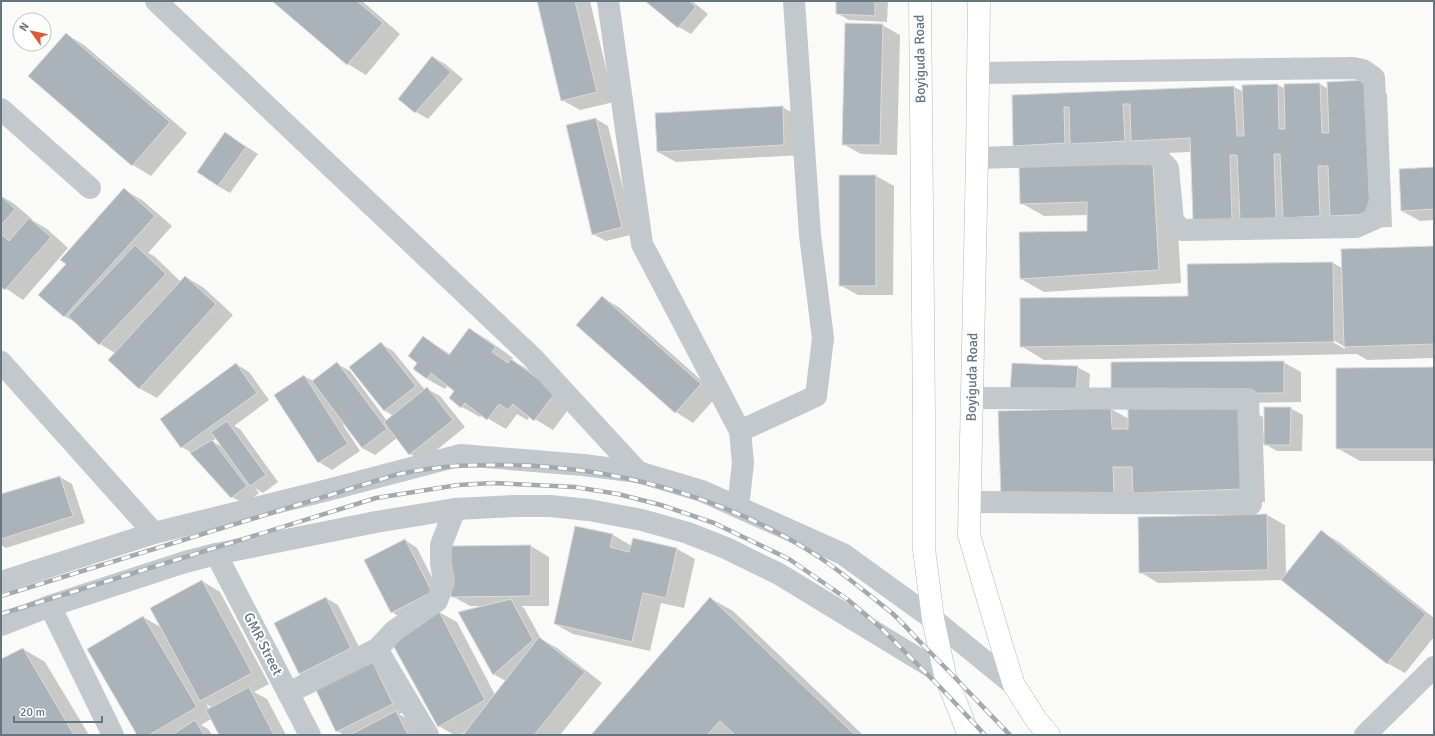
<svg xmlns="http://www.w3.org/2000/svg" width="1435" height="736" viewBox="0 0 1435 736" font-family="Signika,sans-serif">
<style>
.shadow{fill:#0003;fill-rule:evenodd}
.building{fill:#aab3b9;stroke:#dcdcda}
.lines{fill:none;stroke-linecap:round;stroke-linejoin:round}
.major-casing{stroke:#b5babe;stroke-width:23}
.minor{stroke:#c3c8cc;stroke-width:22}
.major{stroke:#fff;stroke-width:22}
.rail-casing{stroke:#a2aab0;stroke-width:4.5}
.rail{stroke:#fff;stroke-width:3;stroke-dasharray:9;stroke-linecap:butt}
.labels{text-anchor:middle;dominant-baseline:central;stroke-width:4;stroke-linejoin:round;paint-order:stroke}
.street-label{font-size:14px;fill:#657683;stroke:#fff}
</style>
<rect width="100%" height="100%" fill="#fafaf8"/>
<g class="shadow">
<path d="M 273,1 L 362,1 L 400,34 L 366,75 L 348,64 Z"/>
<path d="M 538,1 L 590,1 L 614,102 L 580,110 L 562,100 Z"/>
<path d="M 647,1 L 692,1 L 708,14 L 691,34 L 679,27 Z"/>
<path d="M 837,1 L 888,1 L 887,22 L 849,20 L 837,13 Z"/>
<path d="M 882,25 L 900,35 L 897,155 L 861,154 L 843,144 Z"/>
<path d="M 66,34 L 84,45 L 187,133 L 151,176 L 133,165 Z"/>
<path d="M 433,57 L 445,64 L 463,79 L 428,119 L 416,112 Z"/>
<path d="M 1365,81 L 1387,94 L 1392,227 L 1216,234 L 1191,152 L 1037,158 L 1014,145 L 1013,96 L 1234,87 L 1244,92 L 1278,85 L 1285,89 L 1320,84 L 1328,89 Z"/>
<path d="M 782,107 L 800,117 L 802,155 L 676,162 L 658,152 Z"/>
<path d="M 596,119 L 608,126 L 634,234 L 606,241 L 593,234 Z"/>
<path d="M 225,133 L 258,154 L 230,193 L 218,186 Z"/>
<path d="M 1153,165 L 1175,178 L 1181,283 L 1044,292 L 1021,279 L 1088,232 L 1088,215 L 1044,216 L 1021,203 Z"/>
<path d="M 1434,168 L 1434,220 L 1420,221 L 1402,211 Z"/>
<path d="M 840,176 L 876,176 L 894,186 L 893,295 L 858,295 L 840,285 Z"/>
<path d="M 124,190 L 142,200 L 172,226 L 148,253 L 154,256 L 181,282 L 186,277 L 204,288 L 233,315 L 157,398 L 139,388 L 115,353 L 100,344 L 80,325 L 64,316 L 40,294 L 67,264 Z"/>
<path d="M 1,196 L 13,203 L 32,219 L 32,220 L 47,229 L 68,248 L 23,300 L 1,285 Z"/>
<path d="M 1434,247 L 1434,358 L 1367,360 L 1357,354 L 1044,360 L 1021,346 L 1189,297 L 1188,265 L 1333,263 L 1342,268 ZM 1330,338 L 1345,347 L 1345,349 L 1329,340 Z"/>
<path d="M 602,297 L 620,308 L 718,395 L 693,423 L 676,412 Z"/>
<path d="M 470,329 L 488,340 L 513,358 L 512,360 L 529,370 L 573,403 L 553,430 L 530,416 L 527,420 L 517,414 L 506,429 L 482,415 L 480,417 L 462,407 L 455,390 L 448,385 L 445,389 L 427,379 L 419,363 L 423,337 L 450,354 Z"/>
<path d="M 381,344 L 393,351 L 425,390 L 427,389 L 440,396 L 465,427 L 423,461 L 410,454 L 397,438 L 375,455 L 362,448 L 344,424 L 343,425 L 360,451 L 332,470 L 319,462 L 276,395 L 304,376 L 313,381 L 337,364 L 350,371 L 387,421 L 394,416 L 385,411 L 351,368 Z"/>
<path d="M 1283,362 L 1301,372 L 1301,402 L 1238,403 L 1263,417 L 1263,433 L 1265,433 L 1290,408 L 1303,415 L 1302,451 L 1277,451 L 1263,443 L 1265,502 L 1024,510 L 1111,409 L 1129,419 Z"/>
<path d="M 236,364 L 249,372 L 269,400 L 234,426 L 240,429 L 278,482 L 263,493 L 255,488 L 259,493 L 245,504 L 232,497 L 192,453 L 182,447 ZM 217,438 L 224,448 L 212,441 Z"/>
<path d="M 1077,367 L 1090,374 L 1088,402 L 1024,400 Z"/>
<path d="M 1434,368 L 1434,461 L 1360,461 L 1337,448 Z"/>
<path d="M 60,477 L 72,484 L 85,523 L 6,548 L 1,545 L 1,495 Z"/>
<path d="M 1267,515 L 1285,525 L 1286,575 L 1321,531 L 1339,542 L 1434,618 L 1434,637 L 1405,673 L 1387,663 L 1283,580 L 1158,583 L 1140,572 L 1139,518 Z"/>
<path d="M 576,527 L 613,535 L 632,546 L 677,549 L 695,559 L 684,608 L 661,603 L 650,651 L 573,634 L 555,624 Z"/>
<path d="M 405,540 L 417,548 L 443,599 L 405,620 L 392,612 L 365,561 Z"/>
<path d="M 531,546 L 549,557 L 549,606 L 521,606 L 524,608 L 541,639 L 557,648 L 602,683 L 560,735 L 464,735 L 467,731 L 460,735 L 454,735 L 439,726 L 439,612 L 457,622 L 495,695 L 506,681 L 493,674 L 482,606 L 470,606 L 452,596 Z"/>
<path d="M 202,581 L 220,592 L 269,684 L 254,692 L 267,699 L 286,735 L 220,735 L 211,719 L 201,725 L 208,729 L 212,735 L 139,735 L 143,617 L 162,628 ZM 206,704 L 213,708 L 210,710 Z"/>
<path d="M 326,598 L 338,605 L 363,655 L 312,681 L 299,674 Z"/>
<path d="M 710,598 L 733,611 L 863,735 L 592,735 Z"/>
<path d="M 23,649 L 45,662 L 89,735 L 1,735 L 1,660 Z"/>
<path d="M 372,662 L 405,712 L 399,714 L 414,723 L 420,735 L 344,735 L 337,731 Z"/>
</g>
<g class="building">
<path d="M 272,1 L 357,1 L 383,23 L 347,65 Z"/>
<path d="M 537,1 L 575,1 L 597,92 L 561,101 Z"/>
<path d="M 645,1 L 689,1 L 696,7 L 678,28 Z"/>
<path d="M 836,1 L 875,1 L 875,16 L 836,14 Z"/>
<path d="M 845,23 L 883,24 L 880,145 L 842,145 Z"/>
<path d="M 66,33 L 170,122 L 132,166 L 28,76 Z"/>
<path d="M 432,56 L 451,72 L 415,113 L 398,99 Z"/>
<path d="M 1365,80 L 1370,214 L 1330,216 L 1328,166 L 1318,166 L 1320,216 L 1283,218 L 1280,154 L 1274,154 L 1276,218 L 1240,219 L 1237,155 L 1230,155 L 1232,220 L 1193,221 L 1190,138 L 1131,141 L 1130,104 L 1123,104 L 1125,141 L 1070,144 L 1069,107 L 1064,107 L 1065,143 L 1013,146 L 1012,95 L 1234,86 L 1237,136 L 1244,136 L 1242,85 L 1278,84 L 1279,129 L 1285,129 L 1284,84 L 1320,83 L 1322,133 L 1329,133 L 1327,82 Z"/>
<path d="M 783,106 L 784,145 L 657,152 L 655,113 Z"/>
<path d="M 596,118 L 622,227 L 592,235 L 566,125 Z"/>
<path d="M 225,132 L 246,147 L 218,186 L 197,172 Z"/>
<path d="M 1153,164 L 1159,270 L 1020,279 L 1019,232 L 1087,231 L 1087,202 L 1020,204 L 1019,165 Z"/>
<path d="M 1434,167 L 1434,209 L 1401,211 L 1399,169 Z"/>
<rect x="839" y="175" width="37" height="111"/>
<path d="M 124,188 L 155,216 L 64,317 L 38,295 L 66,264 L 60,260 Z"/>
<path d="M 1,196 L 15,209 L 1,225 Z"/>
<path d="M 29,218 L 51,237 L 5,290 L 1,287 L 1,234 L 9,241 Z"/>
<path d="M 135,245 L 166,274 L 99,345 L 68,316 Z"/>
<path d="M 1434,246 L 1434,344 L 1344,347 L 1341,249 Z"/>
<path d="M 1333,262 L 1334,342 L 1020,347 L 1020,298 L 1188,296 L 1187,264 Z"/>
<path d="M 185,276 L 216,304 L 139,389 L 108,360 Z"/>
<path d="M 602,296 L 701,384 L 675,413 L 576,325 Z"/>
<path d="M 469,328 L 496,347 L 492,352 L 508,363 L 511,359 L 556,392 L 534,421 L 513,404 L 508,410 L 499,404 L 487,420 L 465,403 L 461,408 L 449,398 L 454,391 L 431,373 L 427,379 L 413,369 L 417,363 L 408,356 L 423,336 L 449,355 Z"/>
<path d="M 381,342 L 416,386 L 384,411 L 349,367 Z"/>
<path d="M 1284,361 L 1284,393 L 1111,394 L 1111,362 Z"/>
<path d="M 337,362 L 387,429 L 362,448 L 312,381 Z"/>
<path d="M 236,363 L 257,393 L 181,448 L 160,419 Z"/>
<path d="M 1012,363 L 1078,366 L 1076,395 L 1010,393 Z"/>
<path d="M 1434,367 L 1434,449 L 1336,449 L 1336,368 Z"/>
<path d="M 304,375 L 348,444 L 318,463 L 274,395 Z"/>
<path d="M 427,387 L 453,420 L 409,455 L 384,422 Z"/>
<path d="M 1240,403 L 1243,489 L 1133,493 L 1132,467 L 1113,467 L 1114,494 L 1001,497 L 998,411 L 1111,408 L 1112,429 L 1128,429 L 1128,407 Z"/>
<path d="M 1264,407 L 1291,407 L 1290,445 L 1264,445 Z"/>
<path d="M 227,421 L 266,475 L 250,486 L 211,432 Z"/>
<path d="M 212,440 L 247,486 L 231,498 L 190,453 Z"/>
<path d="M 60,476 L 73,516 L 1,539 L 1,494 Z"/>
<path d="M 1267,514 L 1268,570 L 1139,573 L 1138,517 Z"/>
<path d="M 575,526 L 613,534 L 610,547 L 629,552 L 633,538 L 677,548 L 666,598 L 643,593 L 632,642 L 554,624 Z"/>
<path d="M 1321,530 L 1426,614 L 1387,664 L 1281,580 Z"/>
<path d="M 405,539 L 432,592 L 391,613 L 364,560 Z"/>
<path d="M 531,545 L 531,596 L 451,597 L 451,546 Z"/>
<path d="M 202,580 L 252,673 L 200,701 L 150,608 Z"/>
<path d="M 326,597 L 351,648 L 299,674 L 274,623 Z"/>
<path d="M 710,597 L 855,735 L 735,735 L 720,721 L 707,735 L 591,735 Z"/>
<path d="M 511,599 L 533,640 L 493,675 L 458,612 Z"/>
<path d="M 439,611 L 485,700 L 438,727 L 389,638 Z"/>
<path d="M 143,616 L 197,707 L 149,735 L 137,735 L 87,649 Z"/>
<path d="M 539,637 L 585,672 L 534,735 L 463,735 Z"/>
<path d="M 23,648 L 74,735 L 1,735 L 1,659 Z"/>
<path d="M 372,661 L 393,704 L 336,732 L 315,688 Z"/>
<path d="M 249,687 L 274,735 L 219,735 L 206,710 Z"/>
<path d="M 396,711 L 408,735 L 350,735 Z"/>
<path d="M 195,720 L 204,735 L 172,735 Z"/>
</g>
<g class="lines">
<g class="major-casing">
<g id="major">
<path d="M 920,1 L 924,416 L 924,549 L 933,619 L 945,675 L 969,735"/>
<path d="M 979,1 L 977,158 L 969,535 L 1003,650 L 1014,685 L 1037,721 L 1049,735"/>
</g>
</g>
<g class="minor">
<path d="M 156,1 L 533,358 L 638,472"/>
<path d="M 608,1 L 642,244 L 740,431 L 743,463 L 738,507"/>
<path d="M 1,109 L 90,188"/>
<path d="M 977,158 L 1154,153 L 1168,168 L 1173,221 L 1182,230 L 1356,227 L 1374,219 L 1380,201 L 1374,78 L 1363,70 L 1353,68 L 979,73"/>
<path d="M 1,362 L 154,533"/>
<path d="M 740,431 L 816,396 L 823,338 L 810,235 L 794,1"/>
<path d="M 969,502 L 1251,504 L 1248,399 L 972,398"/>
<path d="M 216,554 L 310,735"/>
<path d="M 1,582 L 154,533 L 328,490 L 461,455 L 583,465 L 638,472 L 702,491 L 843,554 L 933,619 L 1014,685"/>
<path d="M 50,606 L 113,735"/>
<path d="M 1,625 L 50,606 L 185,562 L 216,554 L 376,522 L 455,509 L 515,506 L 550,506 L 589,510 L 642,520 L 688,533 L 726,548 L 779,574 L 945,675"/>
<path d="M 377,649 L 394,631 L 437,601 L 444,582 L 441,563 L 441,545 L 455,509"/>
<path d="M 288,693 L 377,649 L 428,735"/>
<path d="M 1365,735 L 1434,667"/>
</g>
<use href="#major" class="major"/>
<g class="rail-casing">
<g id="rail">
<path d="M 1,596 L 395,475 C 409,472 423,469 437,468 C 456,465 475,465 494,465 C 608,464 723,495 819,557 C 844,574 868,594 892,613 C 903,623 913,635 924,646 C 953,675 981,705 1010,735"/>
<path d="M 1,614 L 376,498 L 458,485 L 493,483 L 575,487 L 618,494 L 661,505 L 714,523 L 789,559 L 847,599 L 880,627 L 940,687 L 985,735"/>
</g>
</g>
<use href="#rail" class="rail"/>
</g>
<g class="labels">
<g class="street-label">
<text transform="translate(920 59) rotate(-91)">Boyiguda Road</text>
<text transform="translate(972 377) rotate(-89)">Boyiguda Road</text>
<text transform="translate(263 644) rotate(63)">GMR Street</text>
</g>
</g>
<rect width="1435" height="736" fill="none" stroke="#657683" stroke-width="4"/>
<g transform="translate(32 32) rotate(303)"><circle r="19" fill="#ffffff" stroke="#c1c8cd"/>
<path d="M0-3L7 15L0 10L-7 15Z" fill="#e4572e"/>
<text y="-6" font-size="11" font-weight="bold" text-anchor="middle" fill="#657683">N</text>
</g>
<path d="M14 716v6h88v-6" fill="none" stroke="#657683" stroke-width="2"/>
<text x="20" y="716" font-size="12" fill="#657683" stroke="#ffffff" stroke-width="3" paint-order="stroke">20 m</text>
</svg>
